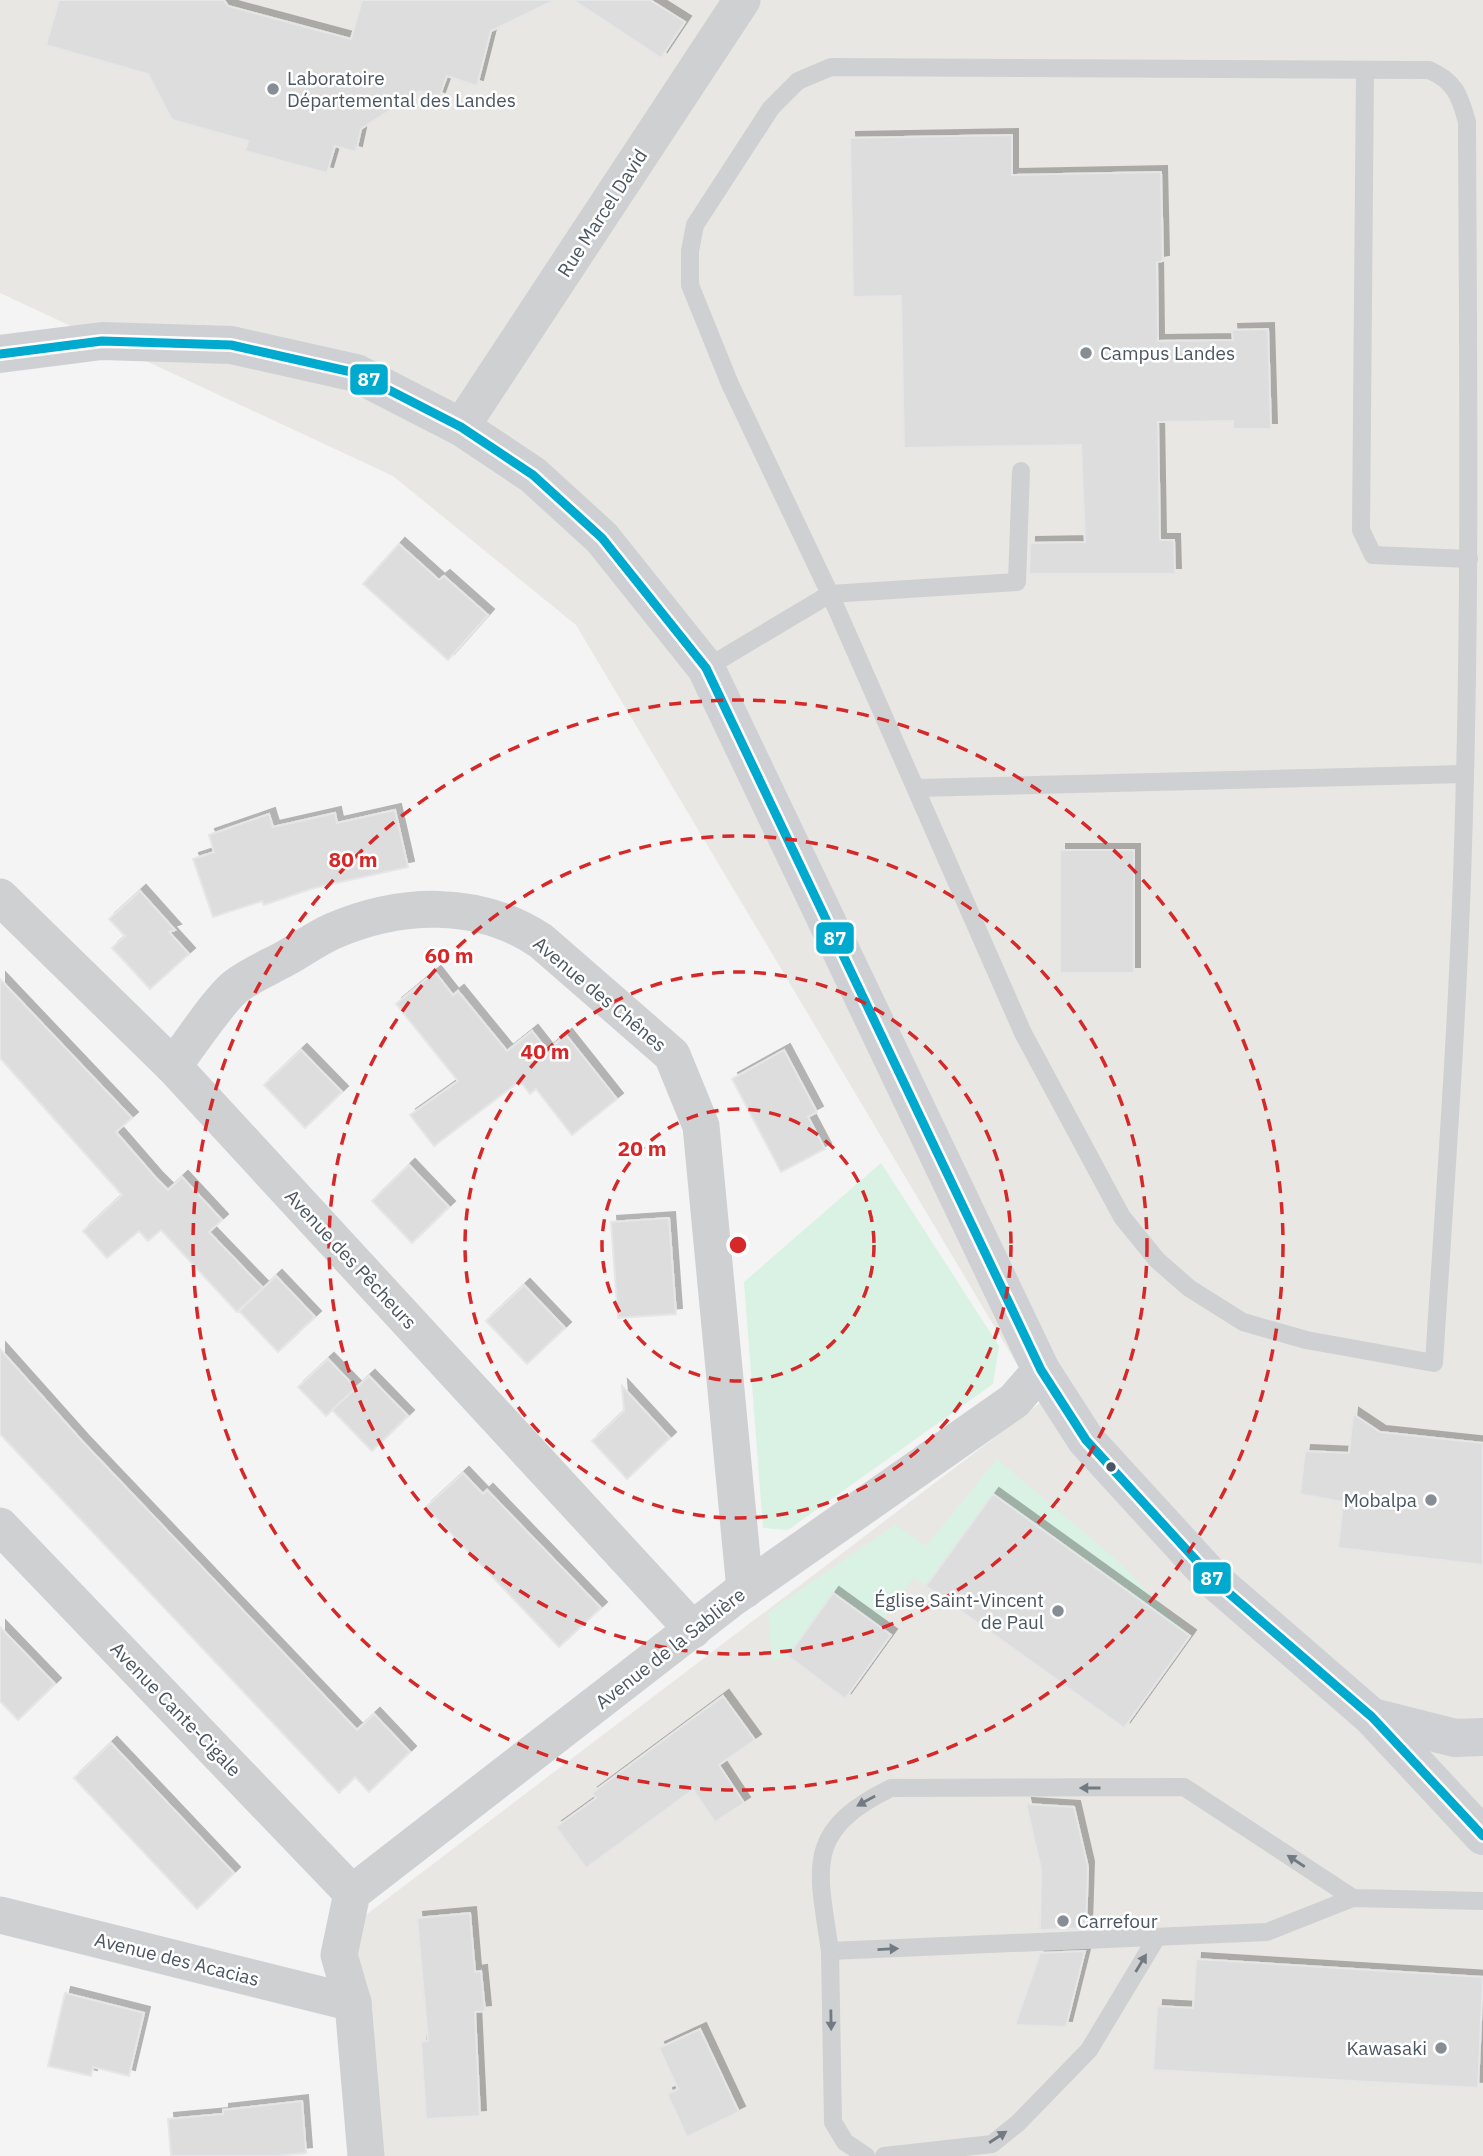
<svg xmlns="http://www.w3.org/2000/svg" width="1483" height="2156" viewBox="0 0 1483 2156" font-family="'IBM Plex Sans',sans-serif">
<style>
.commercial{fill:#e8e7e3}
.green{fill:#d9f2e3}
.building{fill:#ddddde;stroke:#e5e6e7;stroke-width:2;filter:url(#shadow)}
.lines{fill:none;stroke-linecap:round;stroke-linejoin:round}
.lane{stroke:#ced0d2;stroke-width:18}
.street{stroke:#ced0d2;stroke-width:37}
.secondary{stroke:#ced0d4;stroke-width:38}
.bus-1-casing{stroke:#fff;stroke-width:14}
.bus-1{stroke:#00a9ce;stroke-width:9}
.oneway{fill:#727b83}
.ring{fill:none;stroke:#d62828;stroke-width:3.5;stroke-dasharray:12 9}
.poi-dot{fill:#868d94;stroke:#fff;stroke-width:2.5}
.bus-dot{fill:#4a5661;stroke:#fff;stroke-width:2.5}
.labels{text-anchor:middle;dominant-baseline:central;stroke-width:5;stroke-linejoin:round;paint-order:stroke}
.poi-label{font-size:19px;fill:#4a5661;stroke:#fff;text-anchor:start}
.street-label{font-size:19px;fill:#4a5661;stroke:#fff}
.centre{fill:#d62828;stroke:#fff;stroke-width:3.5}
.ring-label{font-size:21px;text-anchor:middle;font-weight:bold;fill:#d62828;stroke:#fff;stroke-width:5;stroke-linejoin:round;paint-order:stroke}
.line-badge{stroke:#fff;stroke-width:2.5}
.badge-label{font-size:19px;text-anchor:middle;font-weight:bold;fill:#fff}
</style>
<defs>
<filter id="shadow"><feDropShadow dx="6" dy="-6" stdDeviation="0" flood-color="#0004"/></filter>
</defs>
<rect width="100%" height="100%" fill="#f4f4f4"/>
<path class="commercial" d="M 0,0 L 1483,0 L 1483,2156 L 371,2156 L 354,1924 L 1040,1403 L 576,625 L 393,476 L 0,293 Z"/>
<g class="green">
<path d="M 881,1163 L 999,1346 L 993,1384 L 788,1530 L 763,1528 L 744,1282 Z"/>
<path d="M 997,1459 L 1117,1560 L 1190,1636 L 993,1494 L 926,1586 L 914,1577 L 879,1626 L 833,1593 L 788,1656 L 772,1662 L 768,1612 L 895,1525 L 926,1546 Z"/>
</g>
<g class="building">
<path d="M 59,0 L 224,0 L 228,6 L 351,39 L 362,0 L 555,0 L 491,31 L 477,86 L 447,76 L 439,98 L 419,91 L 361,129 L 356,152 L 335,146 L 327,173 L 245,151 L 248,141 L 172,120 L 148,74 L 46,45 Z"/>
<path d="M 573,0 L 650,0 L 685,22 L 661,58 Z"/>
<path d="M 1012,135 L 1012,175 L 1161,172 L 1163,261 L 1157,262 L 1158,341 L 1233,340 L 1232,330 L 1268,329 L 1271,429 L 1233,429 L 1233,421 L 1158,422 L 1160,540 L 1174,540 L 1175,574 L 1029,574 L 1030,543 L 1085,542 L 1081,445 L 904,448 L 901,296 L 853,297 L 850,138 Z"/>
<path d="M 399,544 L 439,580 L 444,576 L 488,615 L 448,660 L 363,584 Z"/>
<path d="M 395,810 L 408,867 L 314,888 L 264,905 L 262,901 L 213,917 L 193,859 L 214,852 L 209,835 L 269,814 L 273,827 L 335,813 L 337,823 Z"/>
<rect x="1060" y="850" width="74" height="123"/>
<path d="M 140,891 L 175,930 L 169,932 L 189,954 L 150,989 L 112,948 L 125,936 L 109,919 Z"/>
<path d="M 435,972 L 453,995 L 458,991 L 507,1051 L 532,1031 L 547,1050 L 566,1035 L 617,1099 L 572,1135 L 536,1089 L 530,1094 L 520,1081 L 434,1146 L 410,1115 L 458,1081 L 396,1004 Z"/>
<path d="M 0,979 L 132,1118 L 116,1132 L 156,1178 L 168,1190 L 182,1177 L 222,1220 L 209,1232 L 263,1288 L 237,1312 L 161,1230 L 148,1241 L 139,1231 L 107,1258 L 83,1231 L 122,1195 L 0,1058 Z"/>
<path d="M 301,1050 L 342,1092 L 305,1128 L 264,1085 Z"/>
<path d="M 784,1050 L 817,1112 L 808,1117 L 825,1149 L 781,1172 L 732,1079 Z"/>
<path d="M 409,1165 L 449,1207 L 412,1243 L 372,1201 Z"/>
<path d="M 669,1218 L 676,1314 L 618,1318 L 611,1222 Z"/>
<path d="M 276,1276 L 315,1317 L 278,1352 L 239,1311 Z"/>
<path d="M 524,1285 L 565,1328 L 527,1364 L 486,1321 Z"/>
<path d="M 0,1349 L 83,1442 L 357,1730 L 374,1714 L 410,1752 L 369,1792 L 355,1777 L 339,1793 L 0,1434 Z"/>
<path d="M 328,1359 L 356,1388 L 326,1416 L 298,1387 Z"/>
<path d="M 369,1376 L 408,1416 L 372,1451 L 332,1410 Z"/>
<path d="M 622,1386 L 670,1438 L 627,1479 L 592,1441 L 624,1411 Z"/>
<path d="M 1353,1414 L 1380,1432 L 1483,1443 L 1483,1565 L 1338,1548 L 1343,1502 L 1300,1494 L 1305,1451 L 1349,1453 Z"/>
<path d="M 463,1473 L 483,1494 L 487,1490 L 601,1608 L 559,1647 L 426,1507 Z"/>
<path d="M 993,1494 L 1190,1636 L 1124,1728 L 926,1586 Z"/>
<path d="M 833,1593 L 891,1635 L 845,1699 L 788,1656 Z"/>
<path d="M 0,1627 L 55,1684 L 18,1720 L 0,1701 Z"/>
<path d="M 723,1696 L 755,1740 L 719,1765 L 744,1803 L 715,1822 L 693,1790 L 586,1868 L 556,1827 L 596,1798 L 592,1793 Z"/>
<path d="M 111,1743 L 234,1873 L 197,1909 L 74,1778 Z"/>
<path d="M 1026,1804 L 1074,1807 L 1088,1867 L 1086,1928 L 1040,1930 L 1041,1869 Z"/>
<path d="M 470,1913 L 475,1972 L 481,1971 L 485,2011 L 475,2012 L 480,2116 L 426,2119 L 421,2042 L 428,2041 L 417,1918 Z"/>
<path d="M 1085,1951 L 1066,2027 L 1015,2025 L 1040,1953 Z"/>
<path d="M 1196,1959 L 1483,1977 L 1478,2088 L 1153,2070 L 1157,2006 L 1193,2008 Z"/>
<path d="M 65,1993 L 144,2013 L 129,2076 L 93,2067 L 91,2076 L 48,2066 Z"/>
<path d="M 700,2029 L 739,2112 L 687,2137 L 667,2094 L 678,2089 L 659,2048 Z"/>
<path d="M 302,2101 L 306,2153 L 276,2156 L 171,2156 L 168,2119 L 223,2114 L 223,2110 Z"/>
</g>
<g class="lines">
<g class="lane">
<path d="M 831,67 L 1429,70 C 1455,81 1460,96 1467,122 C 1468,363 1471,605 1463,846 C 1458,1018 1445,1190 1434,1363 L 1306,1340 L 1243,1322 L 1189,1288 L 1157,1260 L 1122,1217 L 1023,1033 L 830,594 L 730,384 L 690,285 L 690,251 L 695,225 L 771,108 L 798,81 Z"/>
<path d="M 1365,70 L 1361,530 L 1373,555 L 1469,559"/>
<path d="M 706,668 L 830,594 L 1017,582 L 1021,471"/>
<path d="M 917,788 L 1464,774"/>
<path d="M 1353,1898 L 1184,1787 L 891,1788 C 803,1831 818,1868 830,1951 L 1267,1932 L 1353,1898 L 1483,1901"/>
<path d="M 830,1951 L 833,2122 L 845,2142 L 866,2156"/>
<path d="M 884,2156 L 992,2144 L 1018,2123 L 1089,2050 L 1157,1937"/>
</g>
<g class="street">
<path d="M 461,427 L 742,0"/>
<path d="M 0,897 L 173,1066 L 693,1630"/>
<path d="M 173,1066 C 188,1047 218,1001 235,987 C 250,975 270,967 286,958 C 302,949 317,938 333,931 C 401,902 478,899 541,941 L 672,1055 L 701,1126 L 745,1590"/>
<path d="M 0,1526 L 352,1893"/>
<path d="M 0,1915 L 353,2003"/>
<path d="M 366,2156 L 353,2003 L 339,1955 L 352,1893 L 734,1597 L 1014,1401 L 1041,1370"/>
</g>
<g class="secondary">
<path d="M 0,354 L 102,341 L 231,345 L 356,373 L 461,427 L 533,475 L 602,538 L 706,668 L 1041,1370 L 1086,1440 L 1216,1582 L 1372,1717 L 1483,1836"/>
<path d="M 1372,1717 L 1455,1738 L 1483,1737"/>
</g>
<g class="bus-1-casing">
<path id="bus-1" d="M 0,354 L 102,341 L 231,345 L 356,373 L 461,427 L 533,475 L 602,538 L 706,668 L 1041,1370 L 1086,1440 L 1216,1582 L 1372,1717 L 1483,1836"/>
</g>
<use href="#bus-1" class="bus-1"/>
</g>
<defs><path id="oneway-solid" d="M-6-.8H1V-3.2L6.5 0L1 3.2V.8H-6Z" transform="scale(1.75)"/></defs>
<g class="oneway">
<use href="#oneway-solid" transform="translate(1090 1788) rotate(180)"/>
<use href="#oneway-solid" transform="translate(866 1801) rotate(151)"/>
<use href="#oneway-solid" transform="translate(1296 1861) rotate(-147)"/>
<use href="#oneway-solid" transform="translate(888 1949) rotate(-3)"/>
<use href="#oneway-solid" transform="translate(1141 1963) rotate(-59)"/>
<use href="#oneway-solid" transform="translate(831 2020) rotate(89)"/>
<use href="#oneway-solid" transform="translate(998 2137) rotate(-33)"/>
</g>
<g class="ring">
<circle cx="738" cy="1245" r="136"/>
<circle cx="738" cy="1245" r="273"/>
<circle cx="738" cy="1245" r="409"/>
<circle cx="738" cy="1245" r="545"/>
</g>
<g class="poi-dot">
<circle cx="273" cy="89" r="7"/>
<circle cx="1086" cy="353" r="7"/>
<circle cx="1431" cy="1500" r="7"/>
<circle cx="1058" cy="1611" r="7"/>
<circle cx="1063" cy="1921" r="7"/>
<circle cx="1441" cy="2048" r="7"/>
</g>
<circle class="bus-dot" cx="1111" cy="1467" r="6"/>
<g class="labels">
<g class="poi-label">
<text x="287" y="78">Laboratoire<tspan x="287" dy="22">Départemental des Landes</tspan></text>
<text x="1100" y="353">Campus Landes</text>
<text x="1417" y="1500" text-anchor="end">Mobalpa</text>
<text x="1044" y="1600" text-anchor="end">Église Saint-Vincent<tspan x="1044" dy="22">de Paul</tspan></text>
<text x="1077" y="1921">Carrefour</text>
<text x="1427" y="2048" text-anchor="end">Kawasaki</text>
</g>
<g class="street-label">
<text transform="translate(602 213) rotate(-57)">Rue Marcel David</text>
<text transform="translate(600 994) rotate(40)">Avenue des Chênes</text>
<text transform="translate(351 1259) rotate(47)">Avenue des Pêcheurs</text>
<text transform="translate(670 1648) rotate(-38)">Avenue de la Sablière</text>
<text transform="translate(176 1709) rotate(46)">Avenue Cante-Cigale</text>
<text transform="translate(177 1959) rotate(14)">Avenue des Acacias</text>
</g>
</g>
<circle cx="738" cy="1245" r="10" class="centre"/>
<g class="ring-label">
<text x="353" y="867">80 m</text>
<text x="449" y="963">60 m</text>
<text x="545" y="1059">40 m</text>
<text x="642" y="1156">20 m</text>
</g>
<g class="line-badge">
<rect x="349" y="363" width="40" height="33" rx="7" fill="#00a9ce"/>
<rect x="815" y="921" width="40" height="34" rx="7" fill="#00a9ce"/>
<rect x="1192" y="1561" width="40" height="34" rx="7" fill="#00a9ce"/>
</g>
<g class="badge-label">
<text x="369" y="386">87</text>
<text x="835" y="945">87</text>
<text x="1212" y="1585">87</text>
</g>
</svg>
